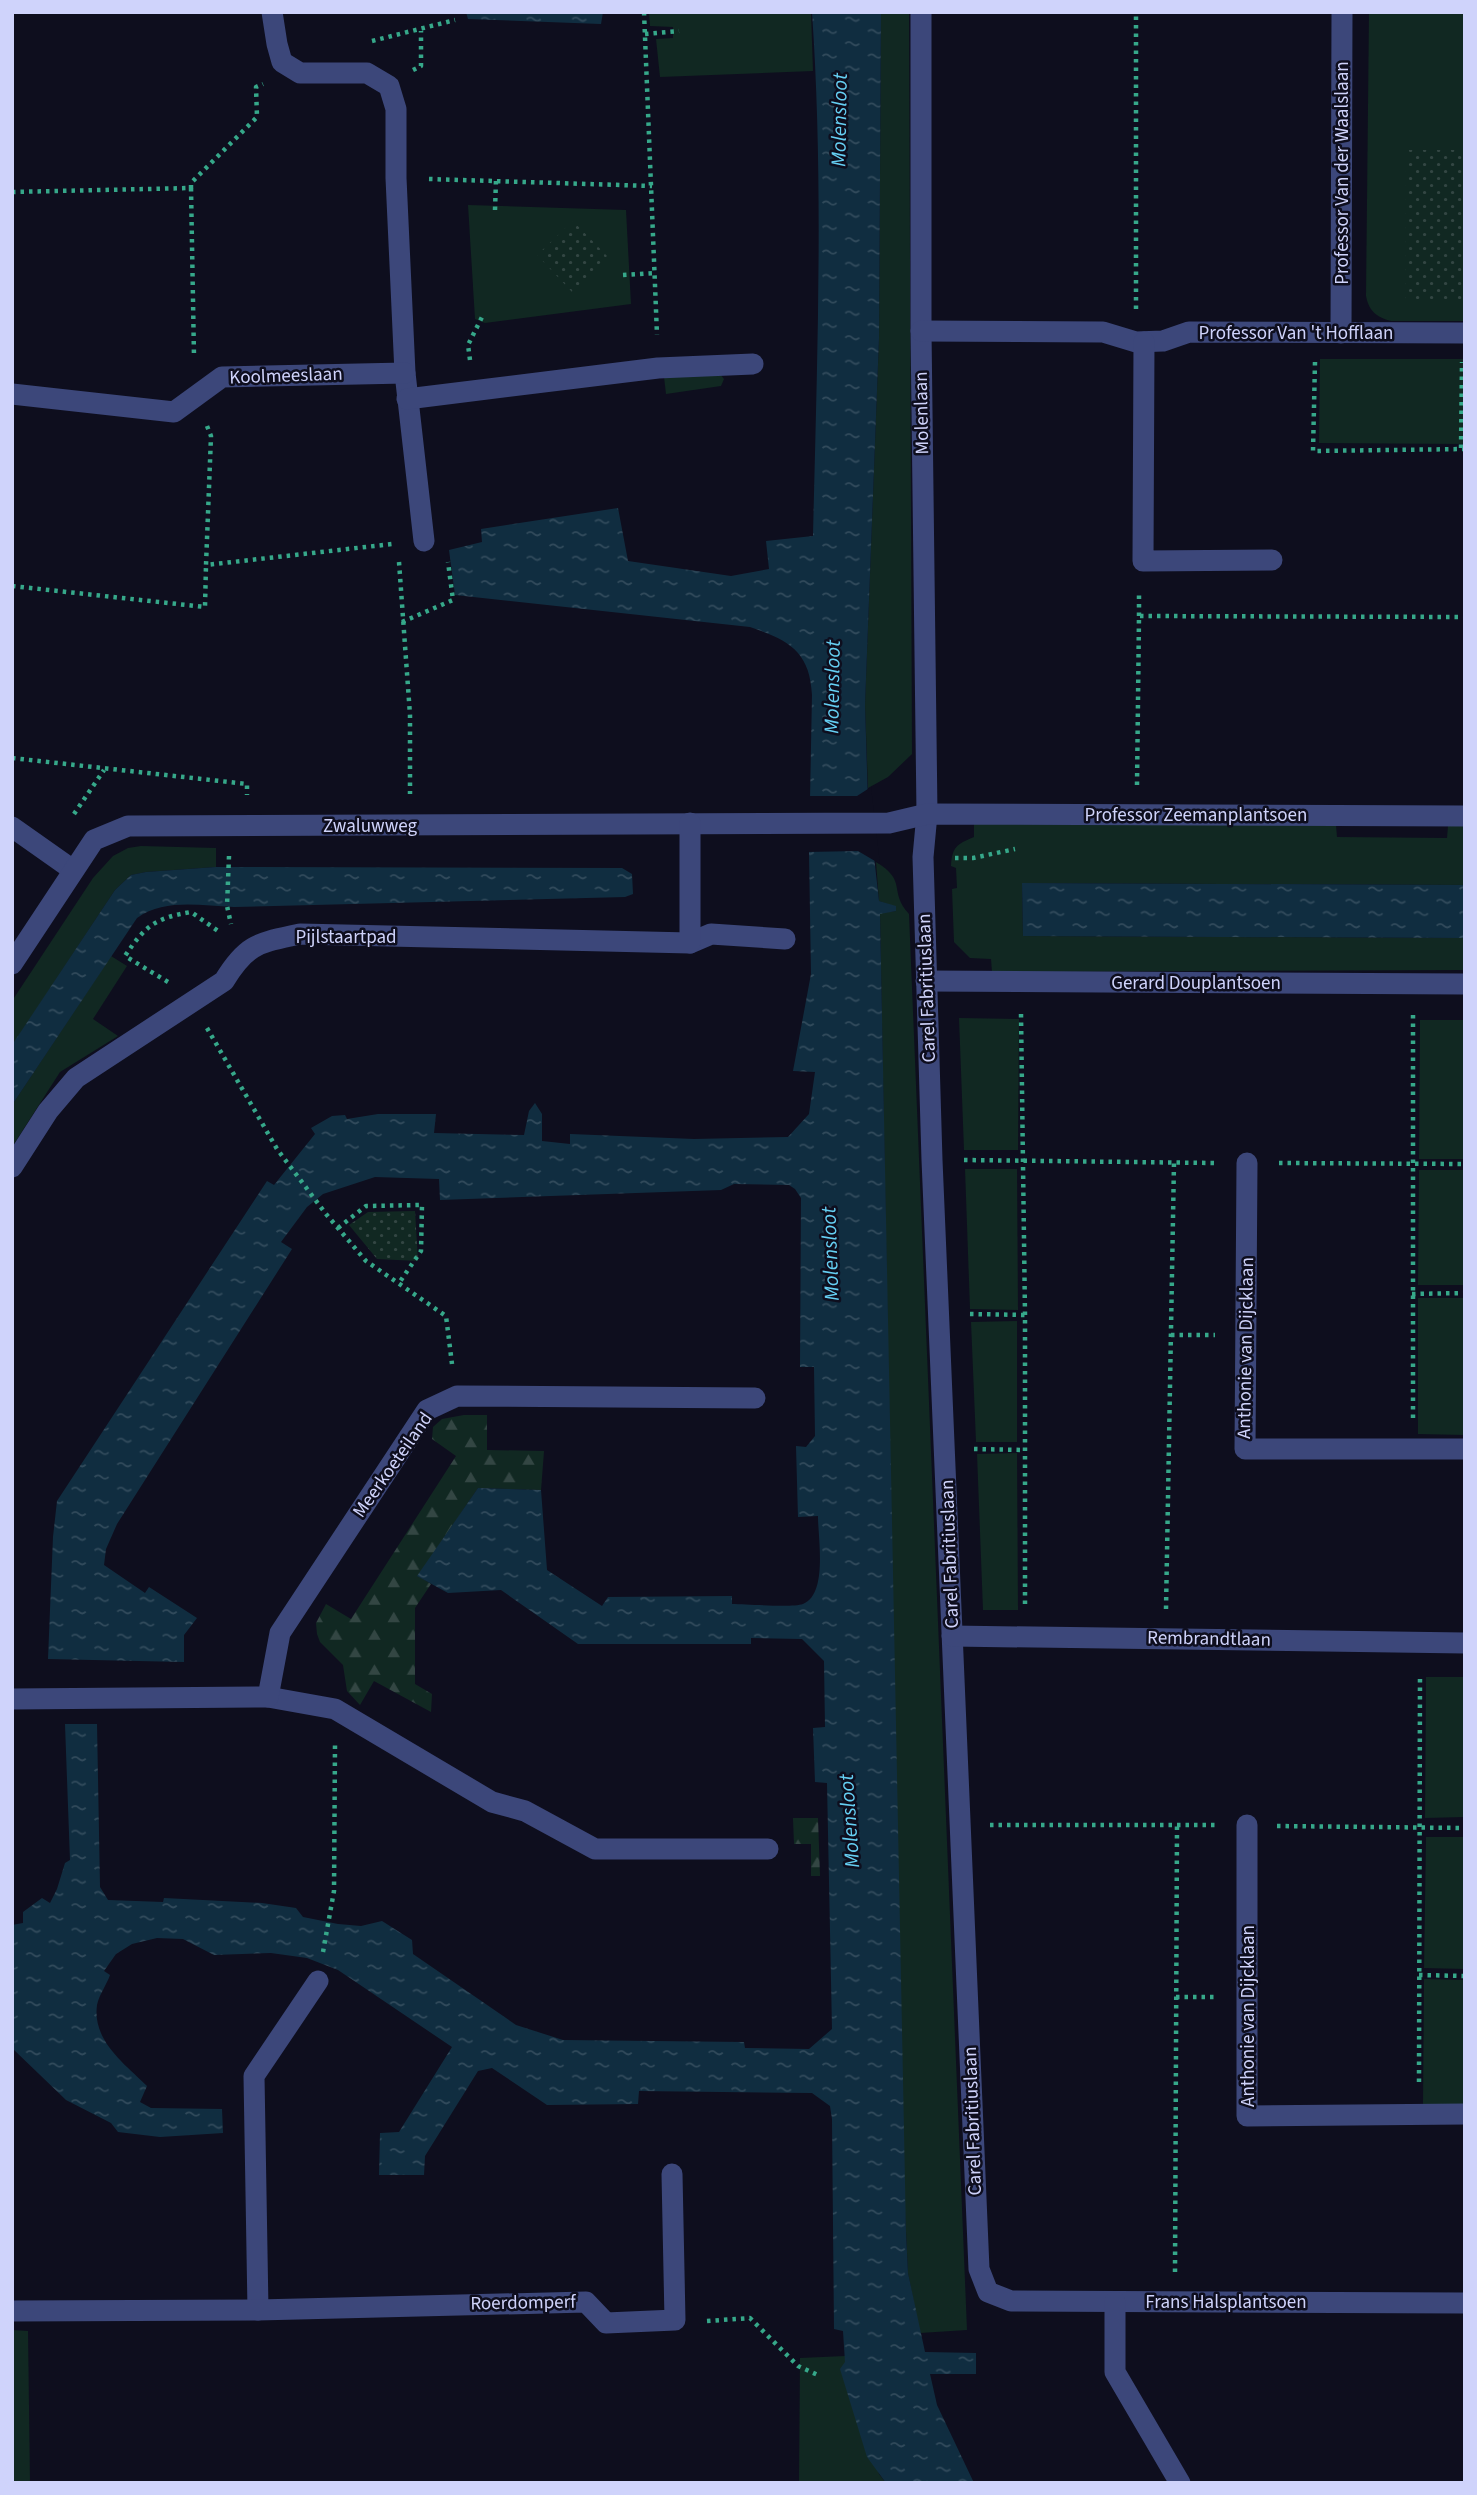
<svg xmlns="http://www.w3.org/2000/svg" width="1477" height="2495" viewBox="0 0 1477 2495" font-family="'Source Sans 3',sans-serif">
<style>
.grass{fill:#112822}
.forest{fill:url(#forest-firs)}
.park{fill:url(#park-dots)}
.water{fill:url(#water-ripples)}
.pier{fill:#0e0e1e}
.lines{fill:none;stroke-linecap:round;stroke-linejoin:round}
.path{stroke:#36a88a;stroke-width:4.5;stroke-dasharray:3.5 5;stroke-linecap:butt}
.minor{stroke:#3c477a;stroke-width:21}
.labels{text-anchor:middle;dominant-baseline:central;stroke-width:5;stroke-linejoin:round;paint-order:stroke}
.street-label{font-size:19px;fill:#cfd3fb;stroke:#0e0e1e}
.water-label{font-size:21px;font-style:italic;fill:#65cff3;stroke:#0e0e1e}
</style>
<defs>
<pattern id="forest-firs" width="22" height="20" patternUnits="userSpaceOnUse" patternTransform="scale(1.75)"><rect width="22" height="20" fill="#112822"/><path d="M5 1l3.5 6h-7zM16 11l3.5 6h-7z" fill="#334643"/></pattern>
<pattern id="park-dots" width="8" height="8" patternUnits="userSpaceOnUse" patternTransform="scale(1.75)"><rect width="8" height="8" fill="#112822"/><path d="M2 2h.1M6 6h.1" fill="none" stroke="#334643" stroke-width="1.8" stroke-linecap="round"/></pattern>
<pattern id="water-ripples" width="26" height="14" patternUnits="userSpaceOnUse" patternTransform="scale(1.75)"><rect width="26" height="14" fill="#102d40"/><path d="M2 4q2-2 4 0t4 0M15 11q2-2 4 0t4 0" fill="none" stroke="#324b5c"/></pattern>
</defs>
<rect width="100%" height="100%" fill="#0e0e1e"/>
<g class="grass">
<path d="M 649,12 L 811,12 L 813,71 L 660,77 L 656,39 L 673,38 L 673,27 L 650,26 Z"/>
<path d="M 881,12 L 909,12 L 912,754 L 888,777 L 868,788 L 865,705 L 879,338 Z"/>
<path d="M 1369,12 L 1465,12 L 1465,321 L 1391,321 C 1376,317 1369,311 1366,296 Z"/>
<path d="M 468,205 L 626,210 L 631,304 L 485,323 L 475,319 Z"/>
<path d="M 1320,359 L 1465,359 L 1465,444 L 1319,443 Z"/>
<path d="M 720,374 L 724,379 L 721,386 L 666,394 L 664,377 Z"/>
<path d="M 974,823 L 1336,825 L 1337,837 L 1447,838 L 1448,826 L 1465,826 L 1465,885 L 1022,883 L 1023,936 L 1465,938 L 1465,970 L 992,972 L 991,959 L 970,958 L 954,942 L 952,889 L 957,888 L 956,868 L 951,866 C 952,847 957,844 974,837 Z"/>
<path d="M 141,846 L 216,848 L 216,867 L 146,872 L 131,875 L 115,890 L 12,1046 L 12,1001 L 93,878 L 113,856 L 128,848 Z"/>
<path d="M 876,862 C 908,881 888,891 909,914 L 967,2330 L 920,2333 L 908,2273 L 903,2170 L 880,913 L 896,911 L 896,907 L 879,901 Z"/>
<path d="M 111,956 L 127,966 L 93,1019 L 118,1036 L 60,1072 L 12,1147 L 12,1105 Z"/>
<path d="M 959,1018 L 1019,1019 L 1018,1150 L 964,1150 Z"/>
<path d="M 1420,1020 L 1465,1020 L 1465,1159 L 1419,1159 Z"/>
<path d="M 965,1169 L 1017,1169 L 1018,1310 L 970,1309 Z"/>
<path d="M 1419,1170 L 1465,1170 L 1465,1285 L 1418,1285 Z"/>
<path d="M 1418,1298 L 1465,1298 L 1465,1435 L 1418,1434 Z"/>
<path d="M 1017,1321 L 1017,1442 L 976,1442 L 971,1322 Z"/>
<path d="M 1017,1453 L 1018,1610 L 983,1610 L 977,1454 Z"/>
<path d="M 1426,1677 L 1465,1677 L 1465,1817 L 1425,1818 Z"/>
<path d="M 1426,1837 L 1465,1837 L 1465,1969 L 1424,1968 Z"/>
<path d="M 1424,1979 L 1465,1980 L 1465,2104 L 1423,2104 Z"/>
<path d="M 12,2330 L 28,2331 L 30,2483 L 12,2483 Z"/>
<path d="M 845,2356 L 879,2474 L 886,2483 L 799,2483 L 800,2358 Z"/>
</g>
<g class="forest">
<path d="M 464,1415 L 487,1415 L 487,1450 L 544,1451 L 541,1490 L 478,1488 L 418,1576 L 431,1584 L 415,1608 L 415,1684 L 432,1694 L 431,1712 L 374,1681 L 360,1705 L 347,1691 L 343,1665 L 320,1642 L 317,1634 L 316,1623 L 326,1604 L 351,1619 L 456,1456 L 432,1439 L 433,1427 L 442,1419 Z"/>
<path d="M 793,1818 L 818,1818 L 820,1876 L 811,1876 L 811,1844 L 794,1844 Z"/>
</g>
<g class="park">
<path d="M 1406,150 L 1465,150 L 1465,302 L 1405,302 Z"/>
<path d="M 573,221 L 607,256 L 572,292 L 537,255 Z"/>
<path d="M 415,1211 L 418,1261 L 377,1259 L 349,1225 L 368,1212 Z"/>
</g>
<g class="water">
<path d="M 466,12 L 603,12 L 601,24 L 468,19 Z"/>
<path d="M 812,12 L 881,12 L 879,338 L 865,705 L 868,803 L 879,901 L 896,906 L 896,911 L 880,914 L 906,2233 L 908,2273 L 925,2352 L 976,2353 L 976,2374 L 930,2374 L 937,2405 L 974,2483 L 886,2483 L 867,2457 L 840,2369 L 845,2362 L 843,2331 L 834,2329 L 832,2119 L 830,2106 L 812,2093 L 639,2091 L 638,2104 L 547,2105 L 492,2068 L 478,2071 L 425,2156 L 424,2175 L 379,2175 L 380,2133 L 399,2132 L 452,2047 L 338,1970 L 307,1958 L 271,1953 L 214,1955 L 183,1939 L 157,1938 L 132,1944 L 116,1954 L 104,1971 L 110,1975 C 107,1984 99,1995 97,2005 C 92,2041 125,2064 147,2086 L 140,2102 L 151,2108 L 222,2109 L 223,2133 L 160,2137 L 118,2132 L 111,2123 L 66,2100 L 12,2048 L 12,1925 L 23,1923 L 23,1912 L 42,1898 L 50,1903 L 57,1889 L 65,1863 L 70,1860 L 65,1724 L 97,1724 L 100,1887 L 108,1900 L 163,1902 L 164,1898 L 262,1903 L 296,1908 L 303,1917 L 338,1924 L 361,1926 L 382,1921 L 412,1940 L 413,1954 L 516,2025 L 563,2040 L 744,2042 L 745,2048 L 809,2049 L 832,2029 L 827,1783 L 815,1782 L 813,1728 L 825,1727 L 824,1661 L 802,1639 L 751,1638 L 751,1644 L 578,1644 L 501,1590 L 448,1593 L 417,1576 L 478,1488 L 541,1490 L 547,1570 L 602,1606 L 608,1597 L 732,1596 L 732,1604 C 747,1604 792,1608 803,1604 C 828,1594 818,1538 818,1516 L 798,1517 L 796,1446 L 806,1447 L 815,1436 L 814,1367 L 800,1367 L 801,1198 L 795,1189 L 789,1185 L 734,1184 L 721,1190 L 440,1200 L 439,1179 L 375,1177 L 323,1194 L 307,1207 L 281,1242 L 292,1249 L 117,1524 L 106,1549 L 104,1565 L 145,1593 L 149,1587 L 197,1618 L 184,1635 L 184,1662 L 48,1659 L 53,1537 L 57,1501 L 267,1181 L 274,1185 L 315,1134 L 311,1128 L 332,1116 L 345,1115 L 347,1119 L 378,1114 L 436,1114 L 434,1133 L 524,1135 L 529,1111 L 535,1103 L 542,1114 L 542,1141 L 570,1144 L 570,1134 L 694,1139 L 788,1137 L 809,1114 L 815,1072 L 793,1071 L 811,974 L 809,852 L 812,695 C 810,651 788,640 750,627 L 455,595 L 449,550 L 482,542 L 481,529 L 618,508 L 628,561 L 731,576 L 769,569 L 766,541 L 813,536 C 817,362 824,186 812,12 Z"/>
<path d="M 216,867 L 622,868 L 632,874 L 633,894 L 625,897 L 234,907 C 201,906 165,898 137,918 L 12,1105 L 12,1045 L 115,890 L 131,875 L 146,872 Z"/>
<path d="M 1022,883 L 1465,885 L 1465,938 L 1023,936 Z"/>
</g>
<path class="pier" d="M 871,787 L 880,864 L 858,851 L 806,852 L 806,796 L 857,796 Z"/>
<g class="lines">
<g class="path">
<path d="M 644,12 L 657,335"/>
<path d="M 645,34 L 679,31"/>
<path d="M 372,41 L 455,20"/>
<path d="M 413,70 L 421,66 L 421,31"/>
<path d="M 429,179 L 652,186"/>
<path d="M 191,188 L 194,357"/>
<path d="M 12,192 L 191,188 L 191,183 L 257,117 L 256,87 L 263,84"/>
<path d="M 495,210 L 496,180"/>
<path d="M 623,275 L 655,273"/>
<path d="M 1136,309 L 1136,12"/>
<path d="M 470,360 L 468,345 L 483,315"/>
<path d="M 1315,362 L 1313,451 L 1465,449"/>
<path d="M 207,426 L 211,436 L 206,565 L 392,544"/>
<path d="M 1461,448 L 1462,362"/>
<path d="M 399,562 L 410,715 L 410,794"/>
<path d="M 12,586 L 205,607 L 206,565"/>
<path d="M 1139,616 L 1139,593"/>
<path d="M 402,622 L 453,600 L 448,562"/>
<path d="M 12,758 L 247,784 L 247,795"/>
<path d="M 1137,785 L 1139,616 L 1465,617"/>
<path d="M 74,814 L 104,770"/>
<path d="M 229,856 L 227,906 L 231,924"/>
<path d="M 955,858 L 973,858 L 1015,849"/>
<path d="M 168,982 L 125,956 C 145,926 155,918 191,912 L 221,933"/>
<path d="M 1021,1014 L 1025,1315 L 1025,1607"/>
<path d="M 1413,1015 L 1413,1419"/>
<path d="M 207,1028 L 277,1149 L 326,1214 L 366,1261 L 446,1316 L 452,1364"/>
<path d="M 964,1160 L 1215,1163"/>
<path d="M 1279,1163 L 1465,1164"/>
<path d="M 338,1228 L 366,1206 L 422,1205 L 421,1251 L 399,1283"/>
<path d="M 1412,1294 L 1465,1293"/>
<path d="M 970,1314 L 1025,1315"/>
<path d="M 1171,1335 L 1215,1335"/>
<path d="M 974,1449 L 1025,1450"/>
<path d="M 1166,1609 L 1174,1162"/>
<path d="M 990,1825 L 1216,1825"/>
<path d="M 1277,1826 L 1465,1828"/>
<path d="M 323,1952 L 334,1891 L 335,1745"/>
<path d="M 1419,1975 L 1465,1976"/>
<path d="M 1176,1997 L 1217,1997"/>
<path d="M 1419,2082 L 1420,1674"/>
<path d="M 1175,2272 L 1177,1825"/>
<path d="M 707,2321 L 750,2318 L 798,2366 L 820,2376"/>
</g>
<g class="minor">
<path d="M 272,12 L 277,44 L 282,62 L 300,73 L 367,73 L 389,86 L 396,109 L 396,178 L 405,373 L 424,541"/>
<path d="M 921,12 L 921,331 L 927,814 L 923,857 L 932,1160 L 979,2269 L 988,2292 L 1011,2301 L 1465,2303"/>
<path d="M 921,331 L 1103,332 L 1136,342 L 1163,341 L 1189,332 L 1465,333"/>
<path d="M 1341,333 L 1342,12"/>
<path d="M 1144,342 L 1143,561 L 1272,560"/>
<path d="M 12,394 L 174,412 L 222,377 L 405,373"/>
<path d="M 407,399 L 658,368 L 753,364"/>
<path d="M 12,827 L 73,870"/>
<path d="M 690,943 L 711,934 L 785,939"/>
<path d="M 12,964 L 94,840 L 128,826 L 889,823 L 927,814 L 1465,816"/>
<path d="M 926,981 L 1465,984"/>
<path d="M 1247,1163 L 1245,1449 L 1465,1449"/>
<path d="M 12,1167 L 48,1111 L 76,1078 L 224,981 C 247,943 259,943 300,934 L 690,943 L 690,823"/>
<path d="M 952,1636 L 1465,1643"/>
<path d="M 268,1697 L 335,1709 L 492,1802 L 525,1811 L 595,1849 L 768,1849"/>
<path d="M 12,1699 L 268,1697 L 280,1633 L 427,1410 L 457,1396 L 755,1398"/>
<path d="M 1247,1825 L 1247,2116 L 1465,2114"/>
<path d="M 1115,2302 L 1115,2372 L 1180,2483"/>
<path d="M 258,2310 L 254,2076 L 318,1981"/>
<path d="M 12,2311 L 258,2310 L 586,2302 L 606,2323 L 675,2320 L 672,2174"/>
</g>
</g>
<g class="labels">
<g class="street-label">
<text transform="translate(1342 173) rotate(-90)">Professor Van der Waalslaan</text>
<text x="1296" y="333">Professor Van 't Hofflaan</text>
<text transform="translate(286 376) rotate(-2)">Koolmeeslaan</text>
<text transform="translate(922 413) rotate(-91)">Molenlaan</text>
<text x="1196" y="815">Professor Zeemanplantsoen</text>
<text x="370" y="826">Zwaluwweg</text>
<text x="346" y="937">Pijlstaartpad</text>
<text x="1196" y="983">Gerard Douplantsoen</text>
<text transform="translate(927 988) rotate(-92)">Carel Fabritiuslaan</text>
<text transform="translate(1246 1348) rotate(-89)">Anthonie van Dijcklaan</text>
<text transform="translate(393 1465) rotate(-55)">Meerkoeteiland</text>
<text transform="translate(950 1554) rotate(-92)">Carel Fabritiuslaan</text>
<text transform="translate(1209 1639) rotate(1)">Rembrandtlaan</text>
<text transform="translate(1248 2016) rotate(-90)">Anthonie van Dijcklaan</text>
<text transform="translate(973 2121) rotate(-92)">Carel Fabritiuslaan</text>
<text x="1226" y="2302">Frans Halsplantsoen</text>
<text transform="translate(523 2303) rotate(-1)">Roerdomperf</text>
</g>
<g class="water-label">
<text transform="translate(839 120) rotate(-89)">Molensloot</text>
<text transform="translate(832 687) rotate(-89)">Molensloot</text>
<text transform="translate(830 1254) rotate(-92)">Molensloot</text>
<text transform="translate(849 1821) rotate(-94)">Molensloot</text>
</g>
</g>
<rect width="1477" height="2495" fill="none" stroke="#cfd3fb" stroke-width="28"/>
</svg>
